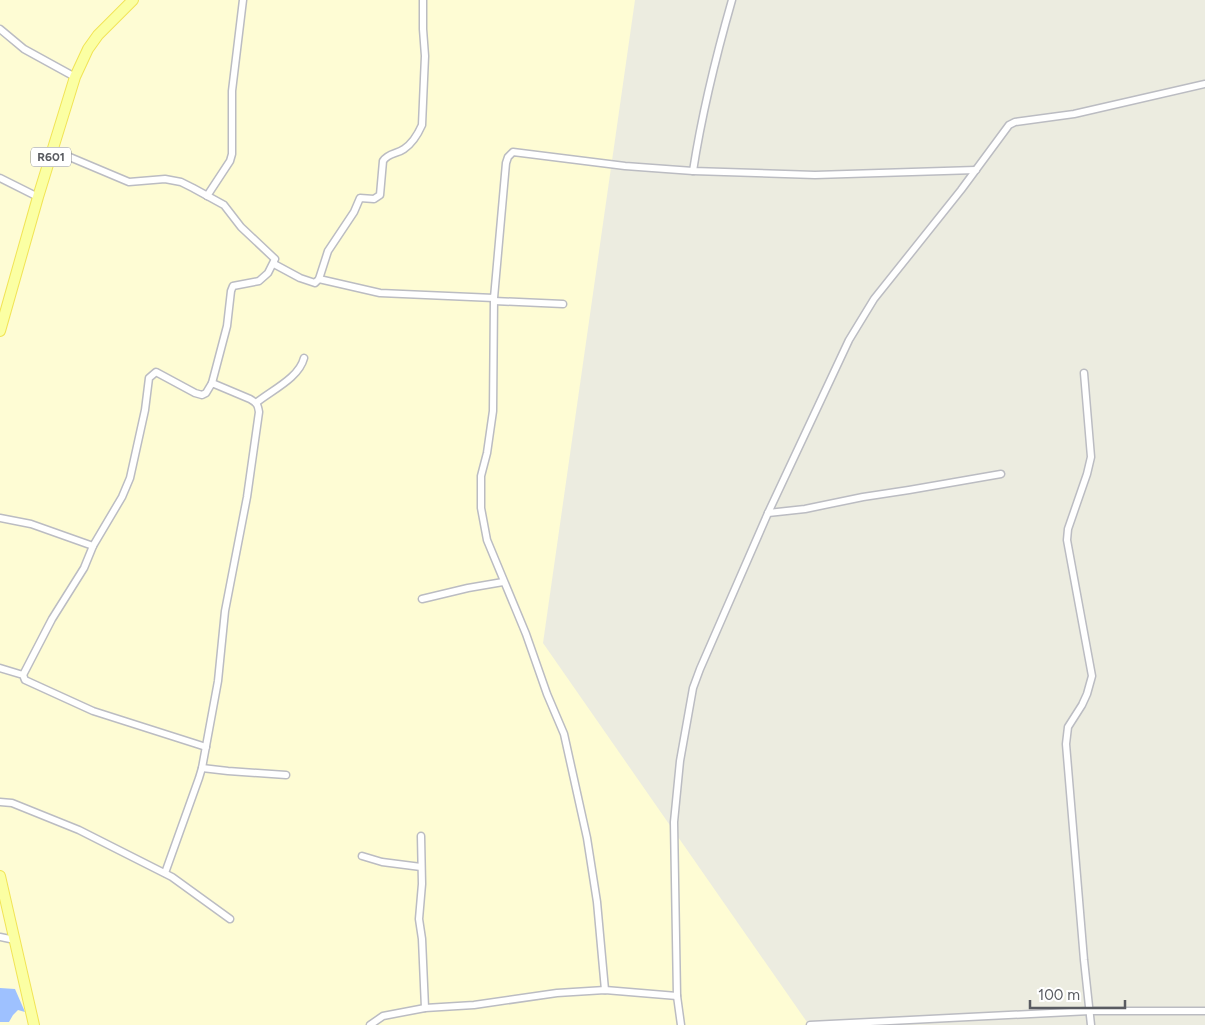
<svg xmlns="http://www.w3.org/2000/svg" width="1205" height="1025" viewBox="0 0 1205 1025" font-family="Figtree,sans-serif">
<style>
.commercial{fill:#fefcd4}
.water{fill:#9ec1ff}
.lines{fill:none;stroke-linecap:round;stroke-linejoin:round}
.minor-casing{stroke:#bbbcc2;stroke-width:9}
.primary-casing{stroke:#f1e455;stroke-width:12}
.minor{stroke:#fff;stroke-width:6}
.primary{stroke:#fbffa3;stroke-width:10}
.labels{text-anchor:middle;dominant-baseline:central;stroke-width:4.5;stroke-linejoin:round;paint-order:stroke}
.shield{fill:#fff;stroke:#8b8c90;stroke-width:1}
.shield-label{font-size:12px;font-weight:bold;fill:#595b61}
</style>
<rect width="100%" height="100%" fill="#ecece0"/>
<path class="commercial" d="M 0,0 L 635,0 L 543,643 L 809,1025 L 0,1025 Z"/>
<path class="water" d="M 0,988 L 15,989 L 25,1012 L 18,1010 L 13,1015 L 9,1022 L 0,1022 Z"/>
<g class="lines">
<g class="minor-casing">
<g id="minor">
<path d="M 0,29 L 24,49 L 75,77"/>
<path d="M 53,150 L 129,182 L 165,179 L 181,182 L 193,188 L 224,205 L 241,227 L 275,259 L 268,273 L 259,281 L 233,286 L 231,291 L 227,326 L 212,383"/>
<path d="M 693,171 C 702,113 716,56 732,0"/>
<path d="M 0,178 L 38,197"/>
<path d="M 207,196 L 230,161 L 232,154 L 232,91 L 243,0"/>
<path d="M 274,264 L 300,278 L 315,283 L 319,279 L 328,251 L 354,212 L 360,198 L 374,199 L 380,195 L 383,161 C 388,153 397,154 404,149 C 413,143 418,134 422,125 L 425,56 L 423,29 L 423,0"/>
<path d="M 319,279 L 380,293 L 494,298 L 506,163 L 508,157 L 513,152 L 625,166 L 693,171 L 815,175 L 976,170"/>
<path d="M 494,298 L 493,411 L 487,453 L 481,476 L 481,508 L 487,540 L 526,634 L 547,694 L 564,734 L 587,838 L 597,902 L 605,990"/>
<path d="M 494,301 L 563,304"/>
<path d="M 1084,373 L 1091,457 L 1087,474 L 1068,529 L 1067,540 L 1092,676 L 1087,694 L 1082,705 L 1068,727 L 1066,744 L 1084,960 L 1091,1025"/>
<path d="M 256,403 C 272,390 299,378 304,358"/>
<path d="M 768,513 L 805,509 L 863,497 L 909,490 L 1001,474"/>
<path d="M 0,518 L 31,524 L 93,546 L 122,497 L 130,478 L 145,410 L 149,378 L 156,372 L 195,393 L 202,395 L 206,393 L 212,383 L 250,399 C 257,403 258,405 259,412 L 247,497 L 225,611 L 218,681 L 202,768 L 199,778 L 165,873"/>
<path d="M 422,599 L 468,588 L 503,582"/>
<path d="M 0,668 L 23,675 L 25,680 L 93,711 L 206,747"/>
<path d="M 23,675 L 52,619 L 84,568 L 93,546"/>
<path d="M 202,768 L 228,771 L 286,775"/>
<path d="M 0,802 L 12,803 L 79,830 L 172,877 L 230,919"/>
<path d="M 421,836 L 422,884 L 419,919 L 422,939 L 425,1008"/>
<path d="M 362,856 L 382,862 L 421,867"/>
<path d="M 0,937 L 15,940"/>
<path d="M 370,1025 L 383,1016 L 425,1008 L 474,1005 L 557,993 L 605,990 L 677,996"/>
<path d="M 681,1025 L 677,996 L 674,822 L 680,761 L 693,688 L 700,669 L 768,513 L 849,340 L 874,299 L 961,190 L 1009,125 L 1015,122 L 1074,114 L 1205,84"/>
<path d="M 810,1025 L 1090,1011 L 1205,1011"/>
</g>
</g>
<g class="primary-casing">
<g id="primary">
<path d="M 0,331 L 38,197 L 75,77 L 88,49 L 98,35 L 133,0"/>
<path d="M 0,876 L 34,1025"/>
</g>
</g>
<use href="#minor" class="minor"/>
<use href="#primary" class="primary"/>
</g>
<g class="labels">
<rect class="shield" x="31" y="147.5" width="40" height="19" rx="4"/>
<g class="shield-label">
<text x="51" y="157">R601</text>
</g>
</g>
<path d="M1030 1000v8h95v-8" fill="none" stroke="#595b61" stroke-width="2.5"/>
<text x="1038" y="1000" font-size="15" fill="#595b61" stroke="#ffffff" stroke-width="4" paint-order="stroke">100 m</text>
</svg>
